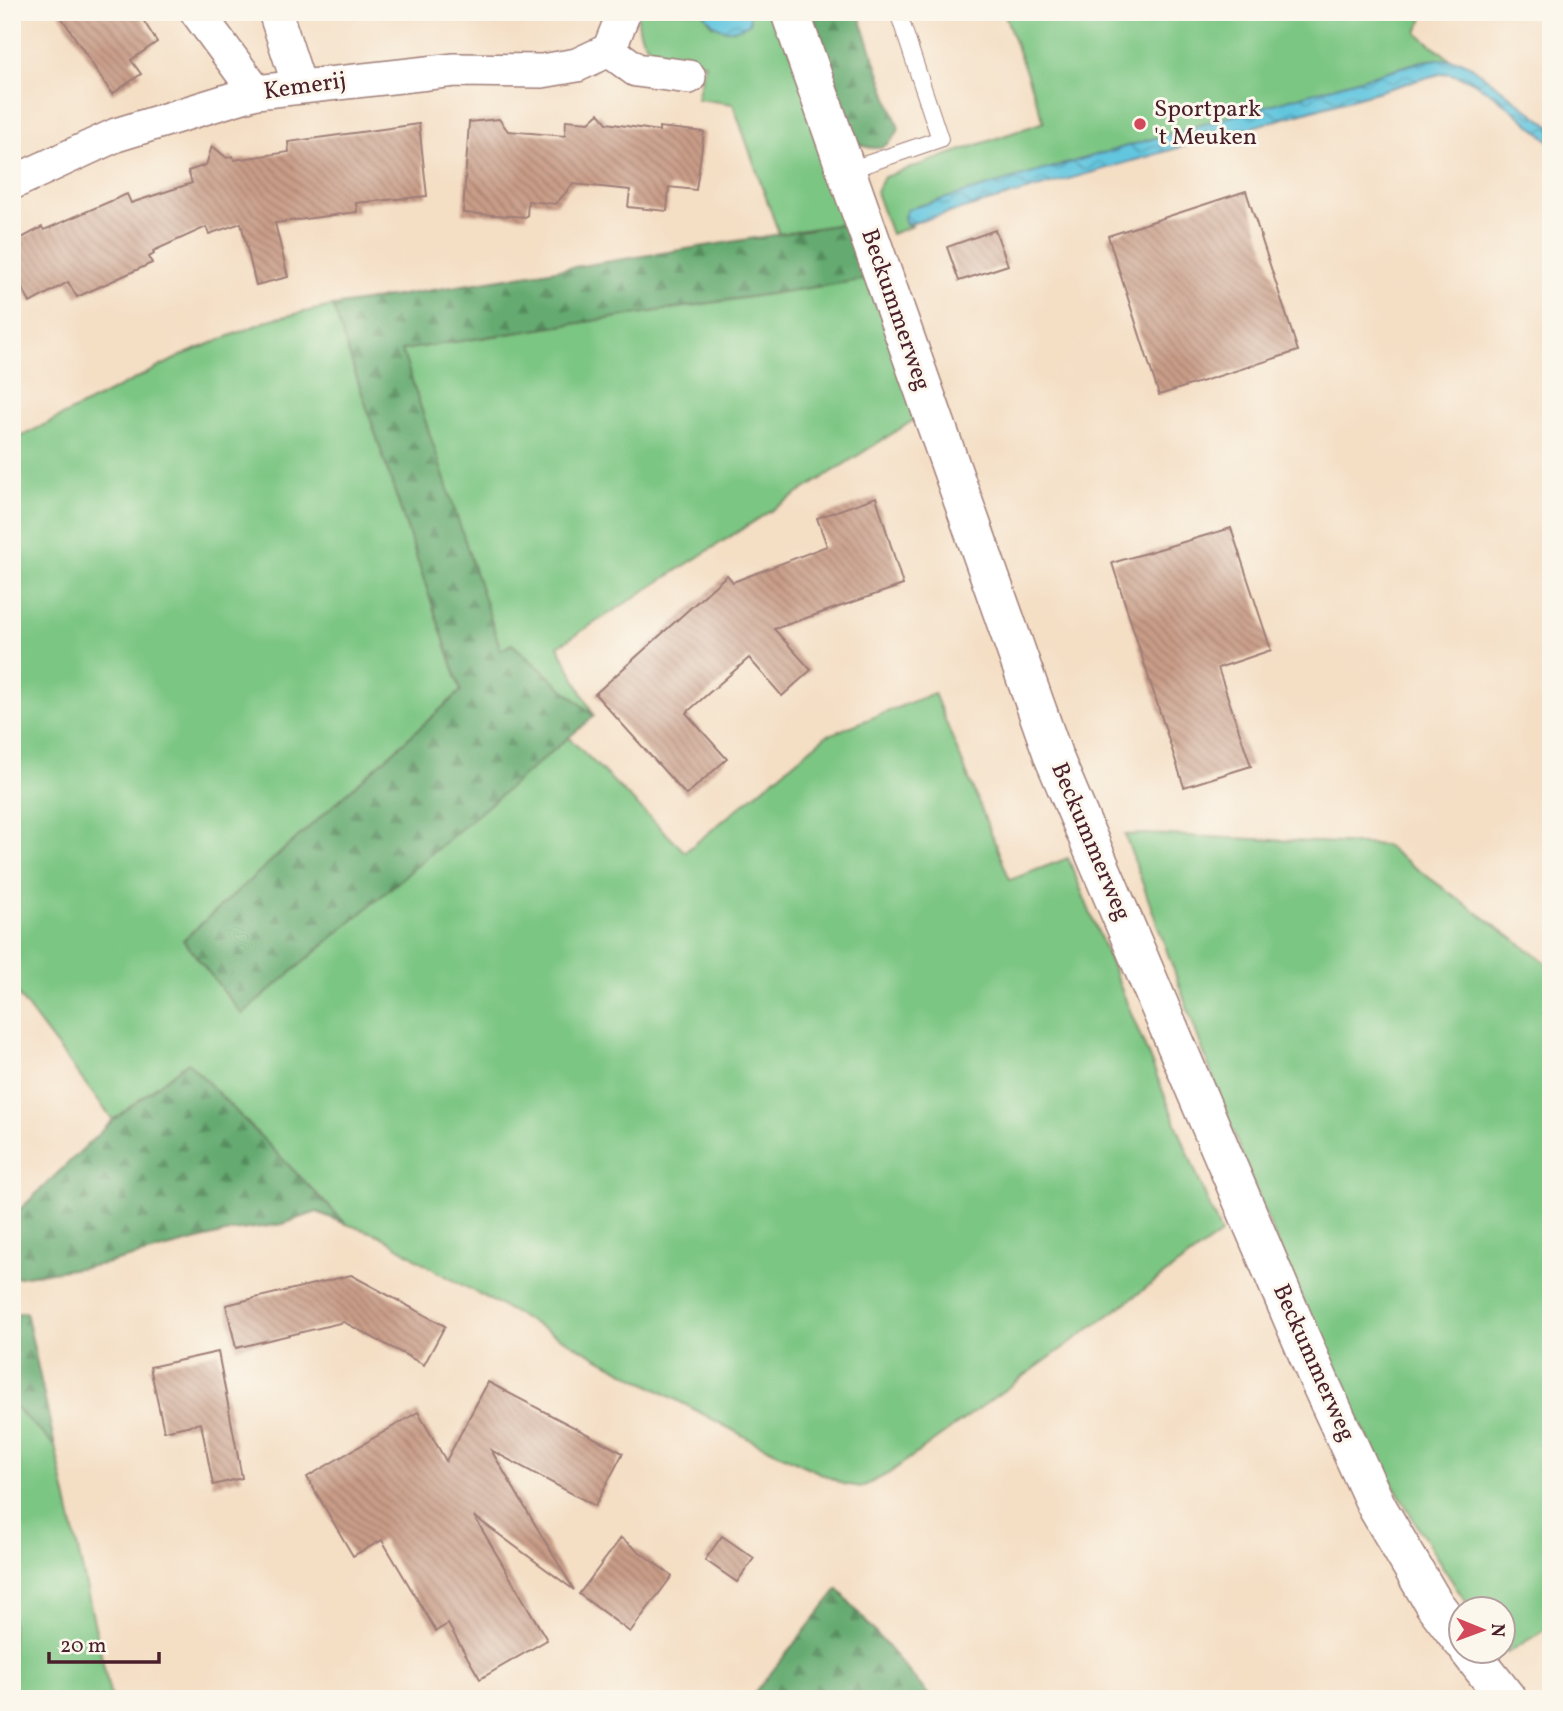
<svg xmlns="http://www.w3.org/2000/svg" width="1563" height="1711" viewBox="0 0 1563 1711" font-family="Vollkorn,serif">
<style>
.green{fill:#7cc683;stroke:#637257;stroke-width:2}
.forest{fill:url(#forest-firs);stroke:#58654e;stroke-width:2}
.water{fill:url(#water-waves);stroke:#567285;stroke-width:2}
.building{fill:url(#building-back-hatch)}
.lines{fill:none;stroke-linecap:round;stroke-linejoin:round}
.service-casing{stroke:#9f7e78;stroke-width:18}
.minor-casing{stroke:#9f7e78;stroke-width:36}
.tertiary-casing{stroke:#9f7e78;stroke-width:41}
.service{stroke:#fff;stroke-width:16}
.minor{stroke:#fff;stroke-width:33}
.tertiary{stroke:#fff;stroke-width:38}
.poi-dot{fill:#d1495b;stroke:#fbf7ec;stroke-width:2.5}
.labels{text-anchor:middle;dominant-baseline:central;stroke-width:6;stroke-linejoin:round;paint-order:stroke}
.street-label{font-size:24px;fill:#4a1f2b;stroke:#fbf7ec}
.poi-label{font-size:24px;fill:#4a1f2b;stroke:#fbf7ec;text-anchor:start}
</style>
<defs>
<pattern id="forest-firs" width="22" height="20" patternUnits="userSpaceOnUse" patternTransform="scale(1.75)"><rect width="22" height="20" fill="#65ab71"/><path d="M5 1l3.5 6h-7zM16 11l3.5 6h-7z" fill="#558b5d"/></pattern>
<pattern id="water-waves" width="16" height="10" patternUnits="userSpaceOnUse" patternTransform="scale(1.75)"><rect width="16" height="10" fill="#62c6df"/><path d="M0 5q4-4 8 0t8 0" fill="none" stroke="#53a0b5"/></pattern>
<pattern id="building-back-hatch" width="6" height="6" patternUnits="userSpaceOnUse" patternTransform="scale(1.75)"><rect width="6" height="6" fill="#c99d88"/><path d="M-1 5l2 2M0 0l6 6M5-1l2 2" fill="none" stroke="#a57f6f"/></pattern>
</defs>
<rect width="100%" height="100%" fill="#fbf7ec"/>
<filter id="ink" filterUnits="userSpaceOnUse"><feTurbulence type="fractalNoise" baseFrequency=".0143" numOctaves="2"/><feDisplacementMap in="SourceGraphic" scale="14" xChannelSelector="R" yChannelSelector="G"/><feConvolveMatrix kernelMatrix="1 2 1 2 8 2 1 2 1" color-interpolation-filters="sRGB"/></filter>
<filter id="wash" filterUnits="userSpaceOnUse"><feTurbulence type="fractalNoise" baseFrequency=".00686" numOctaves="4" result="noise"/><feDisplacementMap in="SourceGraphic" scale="28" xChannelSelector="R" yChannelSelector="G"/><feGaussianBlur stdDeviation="1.57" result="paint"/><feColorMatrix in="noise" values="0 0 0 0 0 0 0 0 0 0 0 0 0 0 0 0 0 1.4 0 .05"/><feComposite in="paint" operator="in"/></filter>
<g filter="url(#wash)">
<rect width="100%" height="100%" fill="#f4dec4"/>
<g class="green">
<path d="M 638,12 L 703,12 L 713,26 L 749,23 L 749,12 L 776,12 L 854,222 L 779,234 L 733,104 L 697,99 L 705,63 C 668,58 636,58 638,12 Z"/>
<path d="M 1004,12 L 1425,12 L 1417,33 L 1451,60 L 1423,61 L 1396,69 L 906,225 L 913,226 L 891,234 L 876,192 L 884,177 L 1044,122 Z"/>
<path d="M 874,278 L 923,414 L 558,646 L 594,716 L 512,645 L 501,651 L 401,350 Z"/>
<path d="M 333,306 L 461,691 L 184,940 L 242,1014 L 568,737 L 685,852 L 826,736 L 934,693 L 1010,880 L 1068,858 L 1221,1234 L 888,1474 L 862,1487 L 843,1484 L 755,1442 L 436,1271 L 379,1235 L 346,1224 L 188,1063 L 113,1120 L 12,987 L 12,441 L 185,354 L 272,319 Z"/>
<path d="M 1145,834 L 1384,845 L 1551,966 L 1551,1626 L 1507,1653 L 1504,1649 L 1504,1610 L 1471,1609 C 1309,1376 1222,1100 1125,835 Z"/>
<path d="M 12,1404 L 55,1446 L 111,1699 L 12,1699 Z"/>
</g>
<g class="forest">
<path d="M 812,12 L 858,12 L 899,129 C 890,148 876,153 857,143 Z"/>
<path d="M 854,222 L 874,278 L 402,350 L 501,650 L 512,644 L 594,716 L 242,1014 L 183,940 L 461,691 L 333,306 Z"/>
<path d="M 188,1062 L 346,1224 L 317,1212 L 283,1224 L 233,1231 L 105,1264 L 12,1278 L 12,1217 L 113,1120 Z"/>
<path d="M 26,1312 L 55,1446 L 12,1404 L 12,1314 Z"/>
<path d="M 838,1589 L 932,1699 L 754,1699 L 754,1694 Z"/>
</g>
<g class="water">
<path d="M 703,12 L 749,12 L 750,23 C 729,35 717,32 703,12 Z"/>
<path d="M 1439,59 L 1461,61 L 1471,66 L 1551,127 L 1551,142 C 1521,119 1480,75 1443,73 L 906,225 L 904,216 L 908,209 L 1423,61 Z"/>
</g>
<g id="blocks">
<g class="building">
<path d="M 58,12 L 138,12 L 157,42 L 131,60 L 141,74 L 112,94 Z"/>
<path d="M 599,113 L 607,123 L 659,131 L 659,127 L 704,132 L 696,190 L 669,187 L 667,211 L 628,207 L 630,190 L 573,184 L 556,204 L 528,201 L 527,217 L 463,213 L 469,122 L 499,119 L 508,131 L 565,136 L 566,120 L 589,122 Z"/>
<path d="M 419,124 L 427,196 L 356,203 L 357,212 L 275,223 L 288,277 L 256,285 L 241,223 L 209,234 L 206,227 L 153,251 L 154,254 L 149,257 L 152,263 L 77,297 L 68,282 L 30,303 L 12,268 L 12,243 L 42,227 L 44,230 L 127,194 L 131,203 L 192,183 L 188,171 L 206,165 L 212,146 L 227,158 L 233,156 L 234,160 L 289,152 L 288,142 Z"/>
<path d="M 1246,191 L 1298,351 L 1159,395 L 1108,236 Z"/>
<path d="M 995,230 L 1008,265 L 959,281 L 947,247 Z"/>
<path d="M 876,497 L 903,585 L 774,629 L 811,670 L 782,696 L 749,658 L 686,713 L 727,759 L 686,795 L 595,694 L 727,575 L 733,582 L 827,546 L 817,518 Z"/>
<path d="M 1231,528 L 1271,650 L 1218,668 L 1251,766 L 1184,787 L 1112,563 Z"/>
<path d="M 351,1275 L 445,1326 L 424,1365 L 344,1322 L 236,1348 L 226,1305 Z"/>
<path d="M 218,1352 L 242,1478 L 213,1485 L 201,1423 L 164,1431 L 150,1367 Z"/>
<path d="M 488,1382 L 623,1453 L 595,1506 L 491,1450 L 574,1590 L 474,1516 L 547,1640 L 480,1679 L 448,1624 L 436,1631 L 382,1540 L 353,1556 L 307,1477 L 418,1412 L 446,1461 Z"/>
<path d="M 722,1536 L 754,1558 L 737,1582 L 705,1560 Z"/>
<path d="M 621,1538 L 672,1576 L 630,1632 L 579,1594 Z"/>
</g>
</g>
</g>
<g filter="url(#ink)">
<use href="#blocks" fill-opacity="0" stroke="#9f7e78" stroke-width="2"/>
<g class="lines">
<g class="service-casing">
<path id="service" d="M 846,171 L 940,139 L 898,12"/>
</g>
<g class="minor-casing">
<g id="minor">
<path d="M 197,12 L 256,92"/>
<path d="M 275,12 L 299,85"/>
<path d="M 609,50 L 636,70 L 689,77"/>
<path d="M 12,183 L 116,135 L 256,92 L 455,70 L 542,71 L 577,65 L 609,50 L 624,12"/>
</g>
</g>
<g class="tertiary-casing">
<g id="tertiary">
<path d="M 790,12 L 1054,758 L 1317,1376 L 1377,1507 L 1434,1604 L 1462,1641"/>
<path d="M 1470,1652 L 1507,1699"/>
</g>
</g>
<use href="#service" class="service"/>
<use href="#minor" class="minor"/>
<use href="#tertiary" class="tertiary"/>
</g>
</g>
<circle class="poi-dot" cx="1140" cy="124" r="7"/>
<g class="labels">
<g class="street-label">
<text transform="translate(305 87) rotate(-8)">Kemerij</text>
<text transform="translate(895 310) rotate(71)">Beckummerweg</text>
<text transform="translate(1090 842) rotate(67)">Beckummerweg</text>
<text transform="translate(1313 1363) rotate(66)">Beckummerweg</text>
</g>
<g class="poi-label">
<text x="1154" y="110">Sportpark<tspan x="1154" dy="28">'t Meuken</tspan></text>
</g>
</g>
<rect width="1563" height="1711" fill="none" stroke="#fbf7ec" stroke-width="42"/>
<g transform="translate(1482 1630) rotate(91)"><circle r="33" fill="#fbf7ec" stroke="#b4a19f" stroke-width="2"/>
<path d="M0-5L12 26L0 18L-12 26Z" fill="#d1495b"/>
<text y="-10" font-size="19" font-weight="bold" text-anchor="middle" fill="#4a1f2b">N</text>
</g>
<path d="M49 1652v10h110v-10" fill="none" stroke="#4a1f2b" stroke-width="3.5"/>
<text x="60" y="1652" font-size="21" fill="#4a1f2b" stroke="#fbf7ec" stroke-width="5" paint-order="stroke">20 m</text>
</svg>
